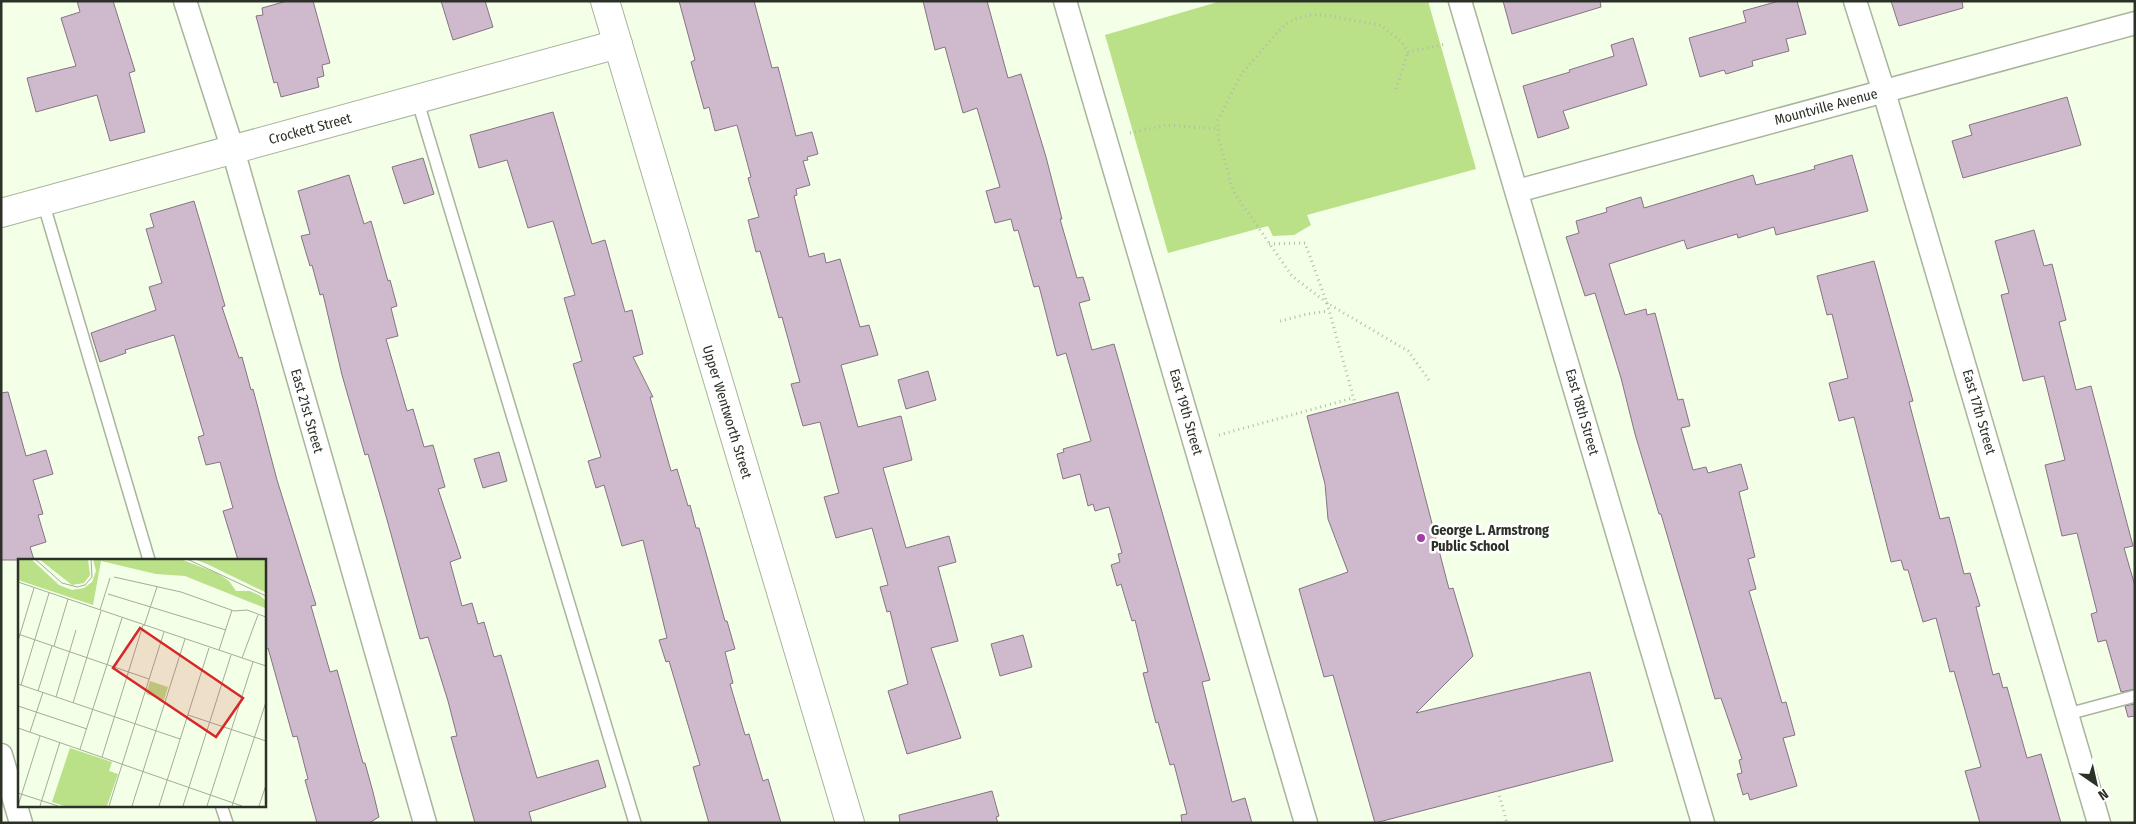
<svg xmlns="http://www.w3.org/2000/svg" width="2136" height="824" viewBox="0 0 2136 824" font-family="'Fira Sans Condensed',sans-serif">
<style>
.green{fill:#bae088}
.building{fill:#cfbacd;stroke:#867384}
.lines{fill:none;stroke-linecap:round;stroke-linejoin:round}
.service-casing{stroke:#a9b49d;stroke-width:14}
.minor-casing{stroke:#a9b49d;stroke-width:25}
.tertiary-casing{stroke:#a9b49d;stroke-width:30}
.secondary-casing{stroke:#a9b49d;stroke-width:30}
.path{stroke:#b3bda9;stroke-width:3;stroke-dasharray:1 4;stroke-linecap:butt}
.service{stroke:#fff;stroke-width:11}
.minor{stroke:#fff;stroke-width:22}
.tertiary{stroke:#fff;stroke-width:28}
.secondary{stroke:#fff;stroke-width:28}
.poi-dot{fill:#a53ea1;stroke:#fff;stroke-width:2}
.labels{text-anchor:middle;dominant-baseline:central;stroke-width:5;stroke-linejoin:round;paint-order:stroke}
.street-label{font-size:14px;fill:#2c3127;stroke:#fff}
.poi-label{font-size:14px;font-weight:bold;fill:#2c3127;stroke:#fff;text-anchor:start}
.inset-road{fill:none;stroke:#a3ad9a;stroke-width:1}
.view{fill:#d62828;fill-opacity:0.15;stroke:#d62828;stroke-width:2.5}
.inset-edge{fill:none;stroke:#2c3127;stroke-width:2.5}
</style>
<rect width="100%" height="100%" fill="#f3ffe6"/>
<path class="green" d="M 1221,1 L 1428,1 L 1476,169 L 1307,215 L 1311,225 L 1294,235 L 1273,236 L 1268,226 L 1168,253 L 1105,35 Z"/>
<g class="building">
<path d="M 77,1 L 113,1 L 135,71 L 129,73 L 145,132 L 110,141 L 97,95 L 36,112 L 27,78 L 76,66 L 61,18 L 80,12 Z"/>
<path d="M 287,1 L 313,1 L 330,63 L 322,65 L 324,76 L 317,78 L 319,87 L 281,97 L 277,82 L 274,83 L 256,16 L 263,15 L 262,8 Z"/>
<path d="M 441,1 L 485,1 L 493,27 L 453,40 Z"/>
<path d="M 679,1 L 754,1 L 772,68 L 778,67 L 796,136 L 812,132 L 818,154 L 807,157 L 808,160 L 803,161 L 810,185 L 796,189 L 797,195 L 794,196 L 809,257 L 824,253 L 826,263 L 840,259 L 860,327 L 869,325 L 878,355 L 841,365 L 858,427 L 901,416 L 912,460 L 883,468 L 906,548 L 949,536 L 956,562 L 938,567 L 958,641 L 931,648 L 961,738 L 907,754 L 888,691 L 908,684 L 890,611 L 887,612 L 880,587 L 888,585 L 872,528 L 836,538 L 824,497 L 839,493 L 820,422 L 803,426 L 791,384 L 800,382 L 782,317 L 779,318 L 760,251 L 756,252 L 748,220 L 759,217 L 748,178 L 751,177 L 737,125 L 715,131 L 709,107 L 704,109 L 691,62 L 695,60 Z"/>
<path d="M 923,1 L 987,1 L 1008,78 L 1021,74 L 1046,157 L 1062,219 L 1060,219 L 1077,278 L 1083,277 L 1090,300 L 1079,303 L 1092,350 L 1114,344 L 1210,680 L 1202,682 L 1232,802 L 1245,798 L 1252,823 L 1182,823 L 1181,815 L 1187,814 L 1174,764 L 1170,765 L 1158,722 L 1156,723 L 1143,673 L 1148,672 L 1135,620 L 1132,621 L 1121,584 L 1117,586 L 1111,565 L 1120,562 L 1118,554 L 1122,553 L 1109,507 L 1095,511 L 1093,504 L 1088,506 L 1080,474 L 1063,479 L 1057,454 L 1064,452 L 1063,449 L 1091,441 L 1066,353 L 1057,356 L 1039,286 L 1034,287 L 1018,230 L 1014,231 L 1011,219 L 995,223 L 986,191 L 1000,187 L 977,108 L 963,113 L 945,47 L 935,50 Z"/>
<path d="M 1503,1 L 1600,1 L 1601,7 L 1512,34 Z"/>
<path d="M 1779,1 L 1797,1 L 1806,34 L 1786,39 L 1789,51 L 1752,61 L 1753,66 L 1726,74 L 1724,70 L 1700,77 L 1689,38 L 1746,22 L 1743,11 Z"/>
<path d="M 1891,1 L 1962,1 L 1963,8 L 1899,26 Z"/>
<path d="M 1633,38 L 1647,85 L 1563,111 L 1569,128 L 1538,138 L 1523,86 L 1570,72 L 1569,70 L 1614,56 L 1611,45 Z"/>
<path d="M 2067,97 L 2081,145 L 1963,178 L 1952,141 L 1972,135 L 1969,125 Z"/>
<path d="M 553,112 L 592,244 L 605,240 L 625,312 L 632,310 L 643,354 L 633,357 L 653,397 L 650,397 L 671,471 L 677,469 L 688,506 L 690,505 L 696,528 L 699,528 L 725,621 L 727,621 L 735,649 L 725,652 L 733,683 L 730,684 L 745,735 L 749,734 L 763,781 L 768,779 L 781,823 L 709,823 L 693,767 L 700,765 L 669,661 L 666,662 L 659,640 L 667,638 L 643,540 L 622,546 L 604,485 L 596,488 L 588,461 L 601,457 L 573,364 L 582,361 L 564,298 L 575,295 L 553,221 L 528,228 L 507,160 L 479,168 L 470,135 Z"/>
<path d="M 1852,155 L 1868,211 L 1776,235 L 1774,227 L 1738,238 L 1737,234 L 1687,249 L 1684,240 L 1609,264 L 1625,315 L 1646,309 L 1647,315 L 1655,313 L 1678,400 L 1683,399 L 1690,426 L 1681,428 L 1693,470 L 1706,467 L 1708,473 L 1741,464 L 1748,489 L 1739,492 L 1755,557 L 1748,559 L 1756,589 L 1749,591 L 1782,703 L 1786,702 L 1795,735 L 1783,738 L 1797,786 L 1750,800 L 1748,793 L 1743,795 L 1737,774 L 1742,773 L 1739,760 L 1742,759 L 1721,698 L 1715,699 L 1661,514 L 1659,514 L 1635,434 L 1621,378 L 1595,293 L 1585,296 L 1566,237 L 1579,233 L 1576,221 L 1607,212 L 1606,208 L 1641,197 L 1644,208 L 1753,175 L 1756,185 L 1815,169 L 1814,166 Z"/>
<path d="M 423,158 L 434,194 L 404,204 L 392,167 Z"/>
<path d="M 349,175 L 364,224 L 371,221 L 388,281 L 390,280 L 397,306 L 391,308 L 398,336 L 386,339 L 407,411 L 413,409 L 424,447 L 433,445 L 445,487 L 438,489 L 461,558 L 450,562 L 462,606 L 472,603 L 478,624 L 484,622 L 494,657 L 501,655 L 537,778 L 598,760 L 606,787 L 529,812 L 532,823 L 475,823 L 451,737 L 457,736 L 448,701 L 428,637 L 420,639 L 386,516 L 368,454 L 365,455 L 342,375 L 323,294 L 320,295 L 312,265 L 310,266 L 301,236 L 310,234 L 298,191 Z"/>
<path d="M 194,201 L 225,306 L 222,307 L 239,358 L 242,357 L 251,390 L 253,389 L 277,480 L 316,605 L 311,606 L 330,672 L 337,670 L 363,763 L 365,763 L 373,792 L 379,817 L 369,823 L 317,823 L 305,780 L 308,779 L 297,736 L 293,737 L 268,648 L 264,650 L 264,560 L 238,560 L 223,511 L 233,508 L 220,462 L 206,465 L 198,437 L 204,435 L 174,335 L 125,350 L 126,353 L 100,362 L 91,333 L 156,310 L 149,287 L 162,283 L 146,229 L 154,227 L 150,214 Z"/>
<path d="M 2034,230 L 2044,266 L 2052,264 L 2066,320 L 2059,322 L 2076,390 L 2091,386 L 2133,546 L 2124,548 L 2135,586 L 2135,689 L 2121,692 L 2106,640 L 2098,642 L 2091,614 L 2097,612 L 2077,533 L 2062,536 L 2045,465 L 2065,460 L 2044,376 L 2023,381 L 2001,295 L 2009,293 L 1995,241 Z"/>
<path d="M 1874,261 L 1913,401 L 1909,402 L 1940,519 L 1949,517 L 1964,574 L 1970,573 L 1980,606 L 1976,607 L 1993,675 L 1999,673 L 2003,688 L 2007,687 L 2027,758 L 2041,754 L 2061,823 L 1980,823 L 1965,771 L 1981,767 L 1954,671 L 1950,672 L 1936,618 L 1923,622 L 1908,570 L 1904,570 L 1901,560 L 1891,562 L 1854,417 L 1839,421 L 1829,383 L 1848,378 L 1832,314 L 1827,315 L 1817,276 Z"/>
<path d="M 928,371 L 936,400 L 906,409 L 898,380 Z"/>
<path d="M 8,392 L 26,456 L 46,450 L 53,474 L 33,480 L 43,514 L 38,515 L 46,542 L 30,547 L 34,560 L 1,560 L 1,393 Z"/>
<path d="M 1398,392 L 1449,589 L 1453,588 L 1473,656 L 1416,713 L 1590,672 L 1613,761 L 1375,823 L 1333,675 L 1324,677 L 1299,589 L 1348,572 L 1328,519 L 1325,484 L 1307,416 Z"/>
<path d="M 499,452 L 507,481 L 483,488 L 474,459 Z"/>
<path d="M 1023,635 L 1032,667 L 1000,676 L 991,644 Z"/>
<path d="M 2135,704 L 2135,716 L 2128,717 L 2125,706 Z"/>
<path d="M 992,791 L 999,816 L 996,817 L 998,823 L 900,823 L 899,815 Z"/>
</g>
<g class="lines">
<g class="service-casing">
<g id="service">
<path d="M 417,99 L 635,823"/>
<path d="M 43,202 L 149,560"/>
<path d="M 2068,714 L 2135,696"/>
<path d="M 221,805 L 227,823"/>
</g>
</g>
<g class="minor-casing">
<g id="minor">
<path d="M 185,1 L 233,150 L 425,823"/>
<path d="M 1065,1 L 1306,823"/>
<path d="M 1460,1 L 1703,823"/>
<path d="M 1855,1 L 1884,92 L 2099,823"/>
<path d="M 1517,191 L 2135,23"/>
<path d="M 1,755 L 21,823"/>
</g>
</g>
<g class="tertiary-casing">
<path id="tertiary" d="M 1,213 L 618,44"/>
</g>
<g class="secondary-casing">
<path id="secondary" d="M 605,1 L 850,823"/>
</g>
<g class="path">
<path d="M 1396,89 L 1408,52"/>
<path d="M 1130,133 L 1166,125 L 1219,129"/>
<path d="M 1269,244 L 1305,243 L 1327,303 L 1355,403"/>
<path d="M 1280,321 L 1307,314 L 1329,311"/>
<path d="M 1429,380 L 1408,351 L 1327,303 L 1292,276 L 1233,191 L 1219,139 L 1218,120 L 1242,73 L 1277,33 L 1286,24 L 1298,18 L 1311,15 L 1324,15 L 1380,25 L 1401,41 L 1408,52 L 1446,44"/>
<path d="M 1219,435 L 1353,398"/>
<path d="M 1498,791 L 1507,823"/>
</g>
<use href="#service" class="service"/>
<use href="#minor" class="minor"/>
<use href="#tertiary" class="tertiary"/>
<use href="#secondary" class="secondary"/>
</g>
<circle class="poi-dot" cx="1421" cy="538" r="5"/>
<g class="labels">
<g class="street-label">
<text transform="translate(1826 107) rotate(-15)">Mountville Avenue</text>
<text transform="translate(310 129) rotate(-15)">Crockett Street</text>
<text transform="translate(307 411) rotate(74)">East 21st Street</text>
<text transform="translate(727 412) rotate(73)">Upper Wentworth Street</text>
<text transform="translate(1186 412) rotate(74)">East 19th Street</text>
<text transform="translate(1582 412) rotate(74)">East 18th Street</text>
<text transform="translate(1979 412) rotate(74)">East 17th Street</text>
</g>
<g class="poi-label">
<text x="1431" y="530">George L. Armstrong<tspan x="1431" dy="16">Public School</tspan></text>
</g>
</g>
<g transform="translate(18 559)">
<rect width="248" height="248" fill="#f3ffe6"/>
<path d="M 0,0 L 13,0 L 41,26 L 54,31 L 66,29 L 74,23 L 78,12 L 75,0 L 162,0 L 199,14 L 211,22 L 218,32 L 232,32 L 241,36 L 247,41 L 247,49 L 167,17 L 138,15 L 83,2 L 75,46 L 0,21 ZM 21,0 L 70,0 L 72,16 L 66,24 L 54,26 ZM 176,0 L 247,0 L 247,33 L 189,5 ZM 132,122 L 150,128 L 146,141 L 128,135 ZM 52,189 L 94,203 L 91,212 L 100,215 L 89,247 L 46,247 L 34,243 Z" fill="#bae088"/>
<path class="inset-road" d="M 17,0 L 44,24 L 59,28 L 67,26 L 74,18 L 73,0M 169,0 L 248,37M 96,18 L 163,33 L 216,52 L 229,51 L 248,58M 0,23 L 248,107M 90,35 L 208,71M 82,51 L 92,19M 126,67 L 139,28M 0,75 L 131,120M 0,82 L 16,29M 36,87 L 50,40M 201,91 L 214,51M 224,99 L 240,56M 0,125 L 162,180M 3,126 L 31,34M 20,132 L 34,87M 38,138 L 58,71M 55,144 L 83,52M 0,147 L 69,170M 170,156 L 248,182M 0,169 L 224,247M 12,173 L 25,133M 62,190 L 104,59M 84,198 L 125,66M 0,234 L 40,247M 0,247 L 22,177M 22,247 L 42,183M 91,247 L 146,73M 114,247 L 167,80M 141,247 L 191,89M 165,247 L 213,96M 189,247 L 235,103M 214,247 L 248,143M 241,247 L 248,226"/>
<path class="view" d="M 122,69 L 225,139 L 198,178 L 95,109 Z"/>
<rect width="248" height="248" class="inset-edge"/>
</g>
<rect width="2136" height="824" fill="none" stroke="#2c3127" stroke-width="5"/>
<g transform="translate(2096 784) rotate(146)" stroke="#ffffff" stroke-width="4" paint-order="stroke">
<path d="M0-4L9 19L0 12L-9 19Z" fill="#2c3127"/>
<text y="-8" font-size="14" font-weight="bold" text-anchor="middle" fill="#2c3127">N</text>
</g>
</svg>
